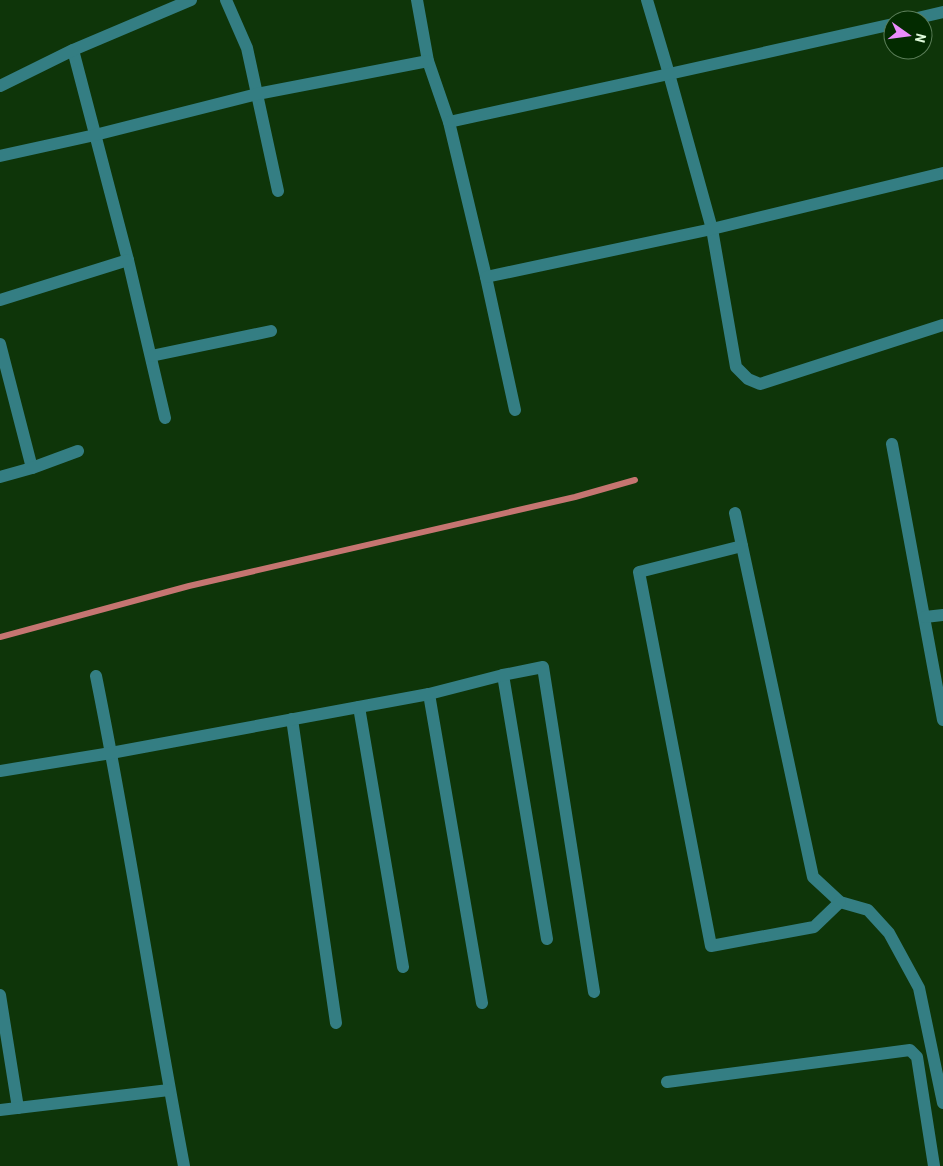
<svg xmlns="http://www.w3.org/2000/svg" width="943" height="1166" viewBox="0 0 943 1166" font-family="'Roboto Condensed',sans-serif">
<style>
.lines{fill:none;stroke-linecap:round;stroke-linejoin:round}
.stream{stroke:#c57571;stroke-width:6}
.minor{stroke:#347e83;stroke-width:12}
</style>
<rect width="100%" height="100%" fill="#0e3509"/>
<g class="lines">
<path class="stream" d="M 0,637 L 189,586 L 575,497 L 635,480"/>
<g class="minor">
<path d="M 226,0 L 247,48 L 278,191"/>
<path d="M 417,0 L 428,61 L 449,122 L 486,277 L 515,410"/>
<path d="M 647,0 L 669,74 L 712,229 L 736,367 L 748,379 L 760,384 L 943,325"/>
<path d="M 909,20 L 943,12"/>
<path d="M 73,50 L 128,260 L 165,418"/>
<path d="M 0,86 L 73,50 L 191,0"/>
<path d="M 449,122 L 669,74 L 893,24"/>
<path d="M 0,156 L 95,135 L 257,94 L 428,61"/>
<path d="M 486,277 L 712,229 L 943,173"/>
<path d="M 0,300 L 128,260"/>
<path d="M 0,344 L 32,468"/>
<path d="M 151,356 L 271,331"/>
<path d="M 892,444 L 943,720"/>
<path d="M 0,477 L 32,468 L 78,451"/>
<path d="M 735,513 L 813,877 L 840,902 L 868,910 L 889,933 L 919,988 L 943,1103"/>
<path d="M 742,546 L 639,572 L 711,946 L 814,927 L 840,902"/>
<path d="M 925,617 L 943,615"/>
<path d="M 503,675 L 547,939"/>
<path d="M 96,676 C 129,839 153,1003 184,1166"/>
<path d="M 429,694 L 482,1003"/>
<path d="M 359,707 L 403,967"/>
<path d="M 292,719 L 336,1023"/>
<path d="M 0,771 L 111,753 L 429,694 L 503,675 L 543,667 L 594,992"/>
<path d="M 0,995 L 18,1108"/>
<path d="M 667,1082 L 910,1050 L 917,1057 L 934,1166"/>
<path d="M 0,1110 L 169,1090"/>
</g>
</g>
<g transform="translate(908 35) rotate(104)"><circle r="24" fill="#032b00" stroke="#5b7e58"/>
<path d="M0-4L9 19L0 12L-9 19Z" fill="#eb8dfc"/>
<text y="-8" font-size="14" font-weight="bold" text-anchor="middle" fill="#dffbdb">N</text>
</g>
</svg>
